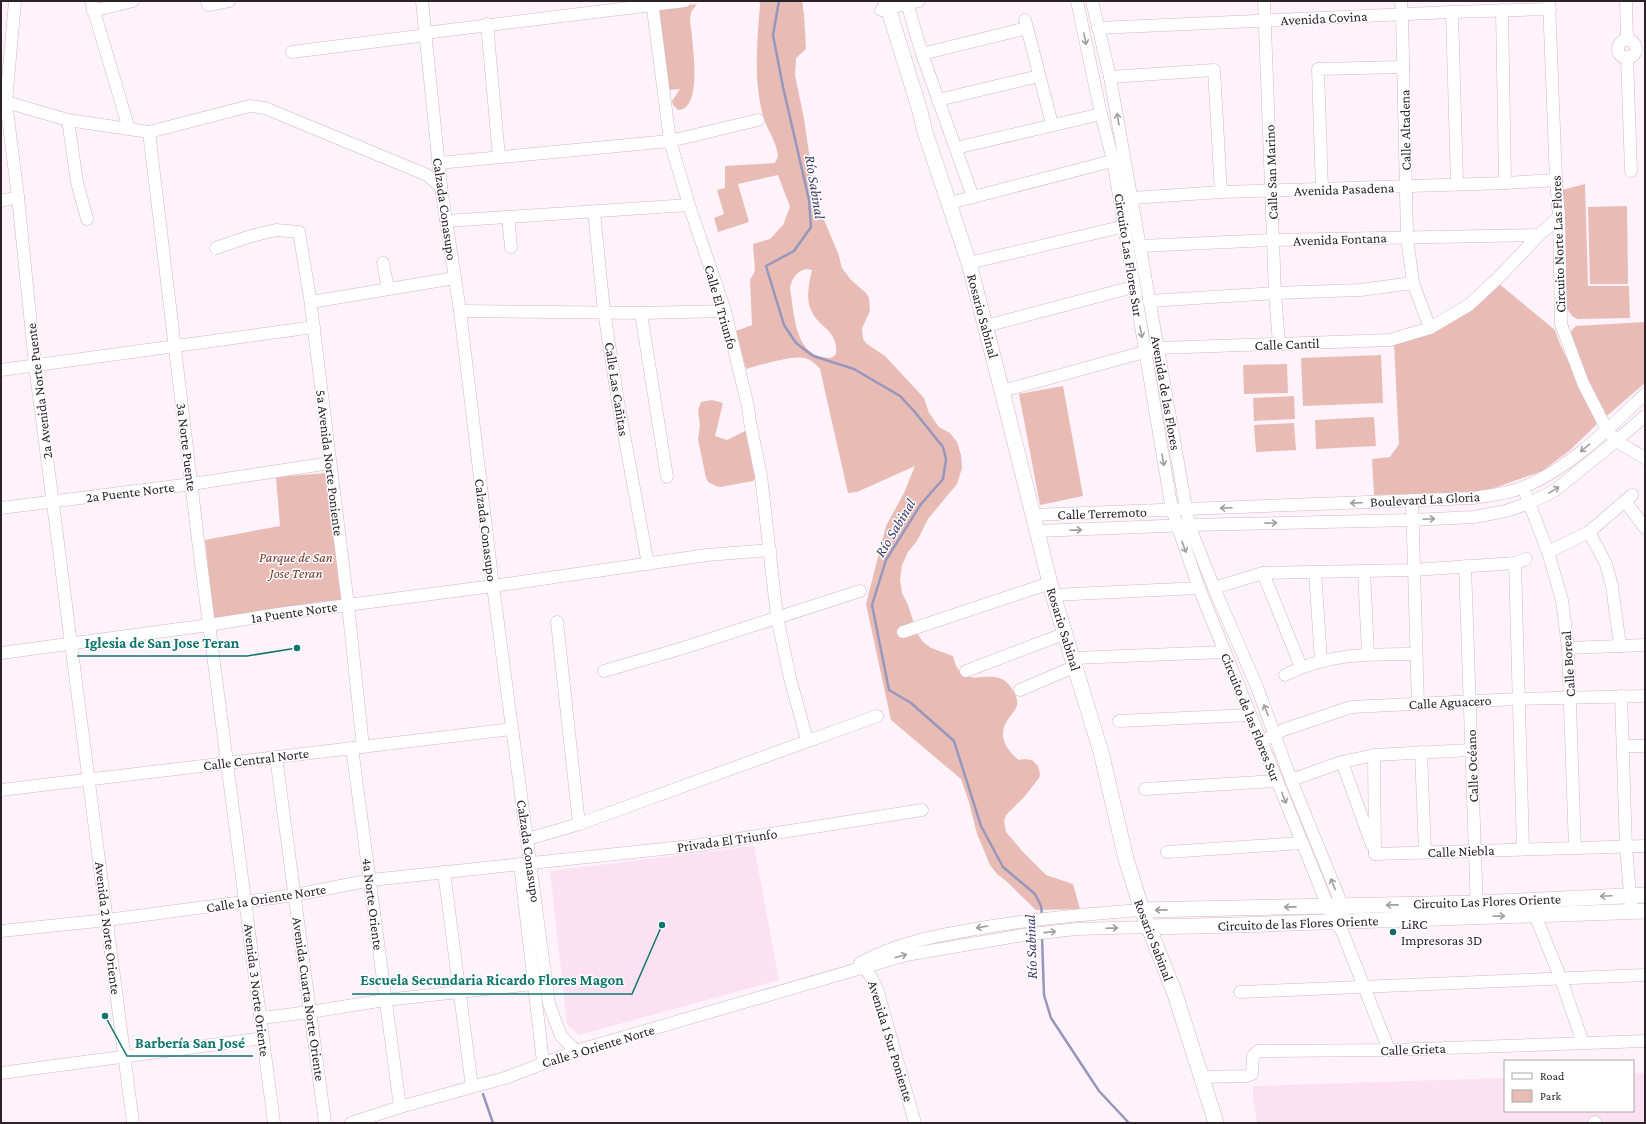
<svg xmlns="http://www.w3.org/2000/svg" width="1646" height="1124" viewBox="0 0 1646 1124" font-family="'Crimson Pro',serif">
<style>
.built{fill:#fce1f3}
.green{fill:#e8bcb4;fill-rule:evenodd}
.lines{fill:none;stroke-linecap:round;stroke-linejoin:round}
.stream{stroke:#9797bd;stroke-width:2.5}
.minor-casing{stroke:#d0b6c8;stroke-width:13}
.major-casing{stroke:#d0b6c8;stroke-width:16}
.minor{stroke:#fff;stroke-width:12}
.major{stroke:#fff;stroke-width:15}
.oneway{stroke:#a09c9f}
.poi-dot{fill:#18656d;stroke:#fff;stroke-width:1.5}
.labels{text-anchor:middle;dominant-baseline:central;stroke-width:3;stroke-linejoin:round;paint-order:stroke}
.street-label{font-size:14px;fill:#2c2229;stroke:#fff}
.park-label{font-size:14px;font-style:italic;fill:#71362d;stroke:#fff}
.poi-label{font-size:14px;fill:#2c2229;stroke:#fff;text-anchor:start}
.water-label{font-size:15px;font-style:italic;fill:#3c386b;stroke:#fff}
.leader{fill:none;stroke:#0f766e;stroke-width:1.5}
.callout-dot{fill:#0f766e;stroke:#fff;stroke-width:1.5}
.callout-label{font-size:15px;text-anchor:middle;font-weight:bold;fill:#0f766e;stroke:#fff;stroke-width:3;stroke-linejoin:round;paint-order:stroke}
</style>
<rect width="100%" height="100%" fill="#fef3fa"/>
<g class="built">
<path d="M 754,846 L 779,980 L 579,1035 L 567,1024 L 550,871 Z"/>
<path d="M 1633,1073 L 1645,1073 L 1645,1123 L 1257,1123 L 1253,1098 L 1253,1086 L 1505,1078 L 1505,1111 L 1633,1111 Z"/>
</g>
<g class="green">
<path d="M 759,1 L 802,1 L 804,14 L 806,49 L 796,58 L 795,75 L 804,119 L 816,201 L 838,253 L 842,268 L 851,280 L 866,293 L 869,298 L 870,311 L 862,328 L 863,339 L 867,344 L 885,356 L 924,398 L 929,413 L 939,427 L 950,433 L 957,442 L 961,455 L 962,468 L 957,484 L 928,519 L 917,541 L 908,552 L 902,565 L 900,579 L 902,593 L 908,605 L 917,633 L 923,642 L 931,648 L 953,656 C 963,698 995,660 1012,689 C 1022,705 1016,708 1007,721 C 997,736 1007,751 1019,760 L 1024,759 L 1032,760 L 1038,766 L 1040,774 L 1039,778 L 1025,796 L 1006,815 L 1004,821 L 1006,832 L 1023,852 L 1046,875 L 1073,884 L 1080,909 L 1036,910 L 1006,881 L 997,874 L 990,865 L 977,834 L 969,802 L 961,779 L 891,720 L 866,604 L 886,526 L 904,493 L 915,466 L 857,492 L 848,493 L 820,369 C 816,364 811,360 805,358 C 792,355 760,365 746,369 L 736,331 L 752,325 L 750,280 L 755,271 L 753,244 L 770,239 L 783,225 L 790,207 L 778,175 L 738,184 L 749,222 L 718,232 L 714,218 L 724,214 L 717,190 L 725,188 L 725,166 L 775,163 L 778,156 C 777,143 768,131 764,119 C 753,82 757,43 760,5 ZM 806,269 L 812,270 C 809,284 805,299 812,312 C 819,327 833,328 836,346 C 836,349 837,352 835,355 C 832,359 827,358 823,357 C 794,353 794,311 790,288 C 792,278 796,272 806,269 Z"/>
<path d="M 697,4 L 691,12 L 690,19 C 691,36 705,110 678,110 L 673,105 L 672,101 L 680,89 L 668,90 L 658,9 Z"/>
<path d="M 1585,184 L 1588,286 L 1629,286 L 1630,318 L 1578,319 L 1573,317 L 1567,309 L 1562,190 Z"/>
<path d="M 1627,206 L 1628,284 L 1590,284 L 1588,207 Z"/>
<path d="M 1498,283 L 1555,330 L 1560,344 L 1597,422 L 1596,425 L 1569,451 L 1542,471 L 1497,487 L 1479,492 L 1374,495 L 1372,459 L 1390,457 L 1399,444 L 1394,343 Z"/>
<path d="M 1645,322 L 1645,383 L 1609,414 L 1605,416 L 1602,414 L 1569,335 L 1572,330 L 1576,326 Z"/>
<path d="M 1381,355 L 1383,403 L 1303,406 L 1301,358 Z"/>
<path d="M 1287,364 L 1288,393 L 1244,394 L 1243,365 Z"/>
<path d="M 1063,386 L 1083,496 L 1040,505 L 1019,394 Z"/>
<path d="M 1294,396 L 1295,419 L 1254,421 L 1253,398 Z"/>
<path d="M 712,400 L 723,403 L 715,436 L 727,440 L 747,430 L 756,477 L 753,481 L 720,487 L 716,486 L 708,482 L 706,478 L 698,439 L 700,426 L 698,410 L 701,402 Z"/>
<path d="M 1374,417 L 1376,446 L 1316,449 L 1315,420 Z"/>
<path d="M 1294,423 L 1296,450 L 1256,452 L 1254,425 Z"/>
<path d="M 326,473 L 343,601 L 214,619 L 205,540 L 280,526 L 276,477 Z"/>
</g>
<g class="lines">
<g class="stream">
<path d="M 779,1 L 773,35 L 783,87 L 809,200 L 811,227 L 794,251 L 766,266 L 784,325 L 796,343 L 813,356 L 854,369 L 900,396 L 914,411 L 943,447 L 946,459 L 943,479 L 921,504 L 886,560 L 872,605 L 889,690 L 911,703 L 954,741 L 981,826 L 1003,867 L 1035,894 L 1041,906 L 1042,916"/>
<path d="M 1042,937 L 1044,995 L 1051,1018 L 1099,1091 L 1129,1123"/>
<path d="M 483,1094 L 493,1123"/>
</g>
<g class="minor-casing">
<g id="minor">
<path d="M 15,1 L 6,102 L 18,197 L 35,365 L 133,1123"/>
<path d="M 91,1 L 129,129"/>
<path d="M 207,1 L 208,5 L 229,1"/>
<path d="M 422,1 L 441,187 L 460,311 L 493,586 L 549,1004 L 561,1036 L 576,1051"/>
<path d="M 652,1 L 670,141 L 689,205 L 725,311 L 748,407 L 750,422 L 761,476 L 777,617 L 790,678 L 807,740"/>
<path d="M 1077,1 L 1101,114 L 1113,160 L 1172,510 L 1199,588 L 1334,921 L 1342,931 L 1389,1050"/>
<path d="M 1092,1 L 1110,77 L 1189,525 L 1214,588 L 1257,687 L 1291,780 L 1342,905 L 1343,913"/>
<path d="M 1264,1 L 1275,293 L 1279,344"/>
<path d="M 1401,1 L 1402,15 L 1407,237 L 1413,283 L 1430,328"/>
<path d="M 1549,1 L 1556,180 L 1559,217 L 1561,324 L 1583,383 L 1607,430 L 1616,441 L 1645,458"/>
<path d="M 1626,1 L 1627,40"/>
<path d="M 907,3 L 922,54 L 973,197"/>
<path d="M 881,10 L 919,1"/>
<path d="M 1502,10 L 1505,183"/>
<path d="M 93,11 L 133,1"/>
<path d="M 1452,12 L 1457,184"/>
<path d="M 1025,20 L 1052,124"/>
<path d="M 487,24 L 499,157"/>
<path d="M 1098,28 L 1452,12 L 1550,9"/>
<circle cx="1627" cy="49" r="9"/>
<path d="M 292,52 L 419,36 L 425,33 L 685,1"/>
<path d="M 922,54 L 1027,28"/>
<path d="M 1627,57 L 1631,171"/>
<path d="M 1110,77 L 1214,70 L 1221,192"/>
<path d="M 938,100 L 1039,76"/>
<path d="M 1,104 L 6,102 L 68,120 L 149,132 L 250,106 L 265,108 L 427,175 L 441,187"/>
<path d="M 68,120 L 77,182 L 87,219"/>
<path d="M 149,132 L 198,540 L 274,1123"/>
<path d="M 956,148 L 1101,114"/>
<path d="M 438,163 L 670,141 L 758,120"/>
<path d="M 1322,189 L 1318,69 L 1403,67"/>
<path d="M 1132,198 L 1221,192 L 1505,183 L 1556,180"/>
<path d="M 1,201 L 18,197"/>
<path d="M 950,203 L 1120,159"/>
<path d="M 594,212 L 604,311 L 618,402 L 648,564"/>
<path d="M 508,217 L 511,247"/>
<path d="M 446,221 L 689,205"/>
<path d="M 1140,246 L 1273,240 L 1539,235"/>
<path d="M 216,248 L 251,236 L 276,230 L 299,232 L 310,298 L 348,605 L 363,747"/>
<path d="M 383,263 L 388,289"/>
<path d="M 969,263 L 1125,226"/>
<path d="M 1149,301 L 1275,293 L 1360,290 L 1413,283"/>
<path d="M 311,302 L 455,278"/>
<path d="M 460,311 L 641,313 L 725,311"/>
<path d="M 641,313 L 667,477"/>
<path d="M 986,326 L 1133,287"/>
<path d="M 1,370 L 314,327"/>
<path d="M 1002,391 L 1159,348 L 1390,340 L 1430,328 L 1469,305 L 1499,277 L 1539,235 L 1559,217"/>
<path d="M 1526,495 L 1548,552 L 1562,600 L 1568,648 L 1575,848"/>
<path d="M 1412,500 L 1418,704"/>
<path d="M 1625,501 L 1645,528"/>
<path d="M 1,508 L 192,484 L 330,463"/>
<path d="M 1032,515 L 1473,498 C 1490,495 1508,494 1524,487 C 1571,467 1608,429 1645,394"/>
<path d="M 1037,531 L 1189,525 L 1412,520 L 1474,517 L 1506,511 L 1529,503 L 1554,491 L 1616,441 L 1645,416"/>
<path d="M 1589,532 L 1606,564 L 1612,586 L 1620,646"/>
<path d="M 1548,552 L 1589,532 L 1632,495"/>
<path d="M 1515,563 L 1523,849"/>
<path d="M 1465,566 L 1477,911"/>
<path d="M 1364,571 L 1368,654"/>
<path d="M 1315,572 L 1321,660"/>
<path d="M 1263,573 L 1301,667"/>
<path d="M 1214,588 L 1263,573 L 1414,570 L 1515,563 L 1526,559"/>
<path d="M 1053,595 L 1199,588"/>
<path d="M 557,622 L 579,824"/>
<path d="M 903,632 L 1050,583"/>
<path d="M 1568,648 L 1645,645"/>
<path d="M 1,653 L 209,625 L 278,614 L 493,586 L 707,555 L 770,550"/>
<path d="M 1073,658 L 1224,652"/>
<path d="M 604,671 L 683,648 L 860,591"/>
<path d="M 966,671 L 1066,633"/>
<path d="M 1285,675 C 1328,653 1369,654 1416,654"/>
<path d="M 1020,690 L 1076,666"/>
<path d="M 1621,696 L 1626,847 L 1631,905"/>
<path d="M 1119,721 L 1250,715"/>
<path d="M 1268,738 L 1283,730 L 1351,707 L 1518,699 L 1645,696"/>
<path d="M 1623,746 L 1645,746"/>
<path d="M 352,748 L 400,1107"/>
<path d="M 1421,752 L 1425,852"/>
<path d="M 1374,755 L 1375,854"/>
<path d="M 276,757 L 325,1123"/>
<path d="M 1342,762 L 1372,845"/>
<path d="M 1291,780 L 1342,762 L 1374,755 L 1471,750"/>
<path d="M 1145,789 L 1277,781"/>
<path d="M 1,790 L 512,729"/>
<path d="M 528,839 L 579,824 L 877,716"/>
<path d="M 1167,852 L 1302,843"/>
<path d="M 1375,854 L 1645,846"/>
<path d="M 520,864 L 543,1062"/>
<path d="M 444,872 L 472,1087"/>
<path d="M 1535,915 L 1561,979 L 1583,1043"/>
<path d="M 1,931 L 107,920 L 295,895 L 371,880 L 700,845 L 922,810"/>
<path d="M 864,961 C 901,942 935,936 975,929 C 1030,919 1085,914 1142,910"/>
<path d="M 860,963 L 870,975 L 877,989 L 915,1123"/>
<path d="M 1240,992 L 1645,975"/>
<path d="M 261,1018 L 310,1012 L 385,1000 L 533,984"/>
<path d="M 1,1073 L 263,1038"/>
<path d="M 1201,1077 L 1246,1076 L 1252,1074 L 1253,1056 L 1258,1051 L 1389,1050 L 1645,1041"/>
<path d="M 351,1123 L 400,1107 L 508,1077 L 576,1051 L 906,955 L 1023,935 L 1076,929 L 1148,927"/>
<path d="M 1594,1123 L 1595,1122"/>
</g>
</g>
<g class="major-casing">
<g id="major">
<path d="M 886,1 L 920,111 L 925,132 L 969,263 L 1002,391 L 1053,595 L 1101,752 L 1126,859 L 1142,910 L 1175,994 L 1216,1123"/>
<path d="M 1142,910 L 1477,903 L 1645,895"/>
<path d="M 1148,927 L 1237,925 L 1645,911"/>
</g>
</g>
<use href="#minor" class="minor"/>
<use href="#major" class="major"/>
</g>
<defs><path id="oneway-shaft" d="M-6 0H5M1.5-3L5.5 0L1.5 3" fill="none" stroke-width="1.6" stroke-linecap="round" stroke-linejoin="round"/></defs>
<g class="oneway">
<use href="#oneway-shaft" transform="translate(1085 39) rotate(78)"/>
<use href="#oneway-shaft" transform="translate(1118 119) rotate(-100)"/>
<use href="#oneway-shaft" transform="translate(1141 332) rotate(80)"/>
<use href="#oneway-shaft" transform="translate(1585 448) rotate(141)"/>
<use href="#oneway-shaft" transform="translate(1163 460) rotate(80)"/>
<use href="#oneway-shaft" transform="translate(1554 490) rotate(-32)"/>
<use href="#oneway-shaft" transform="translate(1356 503) rotate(178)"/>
<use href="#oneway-shaft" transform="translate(1226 508) rotate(178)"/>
<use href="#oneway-shaft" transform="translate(1429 519) rotate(-3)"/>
<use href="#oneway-shaft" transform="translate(1271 523) rotate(-1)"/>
<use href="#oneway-shaft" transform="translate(1076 530) rotate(-2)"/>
<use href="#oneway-shaft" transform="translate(1184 547) rotate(70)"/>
<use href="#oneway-shaft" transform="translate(1266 710) rotate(-111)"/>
<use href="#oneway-shaft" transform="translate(1284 798) rotate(68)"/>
<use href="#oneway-shaft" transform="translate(1333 884) rotate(-112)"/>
<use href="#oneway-shaft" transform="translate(1606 896) rotate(177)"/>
<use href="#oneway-shaft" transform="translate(1392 905) rotate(179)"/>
<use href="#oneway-shaft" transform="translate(1290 907) rotate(179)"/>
<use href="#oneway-shaft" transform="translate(1161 910) rotate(179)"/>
<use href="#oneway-shaft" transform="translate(1499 916) rotate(-2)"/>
<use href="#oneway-shaft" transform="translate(982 927) rotate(170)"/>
<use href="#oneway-shaft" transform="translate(1112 928) rotate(-2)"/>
<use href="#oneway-shaft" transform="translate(1050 932) rotate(-6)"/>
<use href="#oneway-shaft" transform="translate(901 956) rotate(-15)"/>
</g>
<circle class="poi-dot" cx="1393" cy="932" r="4"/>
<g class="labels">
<g class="street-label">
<text transform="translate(1324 18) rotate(-3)">Avenida Covina</text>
<text transform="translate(1405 130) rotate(-91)">Calle Altadena</text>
<text transform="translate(1271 172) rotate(-92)">Calle San Marino</text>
<text transform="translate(1344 189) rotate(-2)">Avenida Pasadena</text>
<text transform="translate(445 209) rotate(82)">Calzada Conasupo</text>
<text transform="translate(1340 239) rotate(-2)">Avenida Fontana</text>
<text transform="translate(1558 244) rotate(-92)">Circuito Norte Las Flores</text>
<text transform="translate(1129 255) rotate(81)">Circuito Las Flores Sur</text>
<text transform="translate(721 307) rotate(74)">Calle El Triunfo</text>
<text transform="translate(983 316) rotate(75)">Rosario Sabinal</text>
<text transform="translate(1287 344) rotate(-2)">Calle Cantil</text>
<text transform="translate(617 389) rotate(81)">Calle Las Cañitas</text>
<text transform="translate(39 391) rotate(-97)">2a Avenida Norte Puente</text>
<text transform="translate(1166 393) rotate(80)">Avenida de las Flores</text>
<text transform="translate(187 447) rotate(83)">3a Norte Puente</text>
<text transform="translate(330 463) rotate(83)">5a Avenida Norte Poniente</text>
<text transform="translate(130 492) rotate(-7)">2a Puente Norte</text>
<text transform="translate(1425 499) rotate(-3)">Boulevard La Gloria</text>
<text transform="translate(1102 513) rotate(-2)">Calle Terremoto</text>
<text transform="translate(486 530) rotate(83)">Calzada Conasupo</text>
<text transform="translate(294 612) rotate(-8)">1a Puente Norte</text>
<text transform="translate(1064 629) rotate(73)">Rosario Sabinal</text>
<text transform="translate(1568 664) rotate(-94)">Calle Boreal</text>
<text transform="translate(1450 702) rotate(-3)">Calle Aguacero</text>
<text transform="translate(1251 717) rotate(68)">Circuito de las Flores Sur</text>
<text transform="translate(256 759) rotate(-7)">Calle Central Norte</text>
<text transform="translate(1472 766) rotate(-92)">Calle Océano</text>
<text transform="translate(727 840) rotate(-8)">Privada El Triunfo</text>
<text transform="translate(529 851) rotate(82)">Calzada Conasupo</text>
<text transform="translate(1461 851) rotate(-2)">Calle Niebla</text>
<text transform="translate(266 898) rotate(-9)">Calle 1a Oriente Norte</text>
<text transform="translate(1487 901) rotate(-2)">Circuito Las Flores Oriente</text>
<text transform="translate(373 904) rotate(83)">4a Norte Oriente</text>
<text transform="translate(1298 923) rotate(-2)">Circuito de las Flores Oriente</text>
<text transform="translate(108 928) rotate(83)">Avenida 2 Norte Oriente</text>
<text transform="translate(1154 940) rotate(69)">Rosario Sabinal</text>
<text transform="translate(257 990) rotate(83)">Avenida 3 Norte Oriente</text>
<text transform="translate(309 999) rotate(82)">Avenida Cuarta Norte Oriente</text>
<text transform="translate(891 1041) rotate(73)">Avenida 1 Sur Poniente</text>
<text transform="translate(598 1046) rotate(-17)">Calle 3 Oriente Norte</text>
<text transform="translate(1413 1049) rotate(-2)">Calle Grieta</text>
</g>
<g class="park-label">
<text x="296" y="557">Parque de San<tspan x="296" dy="16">Jose Teran</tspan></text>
</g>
<g class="poi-label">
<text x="1401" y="924">LiRC<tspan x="1401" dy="16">Impresoras 3D</tspan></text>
</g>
<g class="water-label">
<text transform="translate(815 187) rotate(81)">Río Sabinal</text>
<text transform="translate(895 528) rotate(-59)">Río Sabinal</text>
<text transform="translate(1031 947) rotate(-92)">Río Sabinal</text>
</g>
</g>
<path class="leader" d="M297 648L247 656H77M662 925L632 994H352M105 1016L127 1056H253"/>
<g class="callout-dot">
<circle cx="297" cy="648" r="4"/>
<circle cx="662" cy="925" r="4"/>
<circle cx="105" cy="1016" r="4"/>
</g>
<g class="callout-label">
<text x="162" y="648">Iglesia de San Jose Teran</text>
<text x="492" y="985">Escuela Secundaria Ricardo Flores Magon</text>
<text x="190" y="1048">Barbería San José</text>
</g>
<rect width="1646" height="1124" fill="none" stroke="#2c2229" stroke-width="4"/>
<rect x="1504" y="1060" width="130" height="52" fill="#ffffff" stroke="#aba7a9"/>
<rect x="1512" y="1073" width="20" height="6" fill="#ffffff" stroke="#aba7a9"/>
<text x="1540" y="1080" font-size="12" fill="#2c2229">Road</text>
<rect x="1512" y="1090" width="20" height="12" fill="#e8bcb4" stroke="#aba7a9"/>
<text x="1540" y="1100" font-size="12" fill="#2c2229">Park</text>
</svg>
